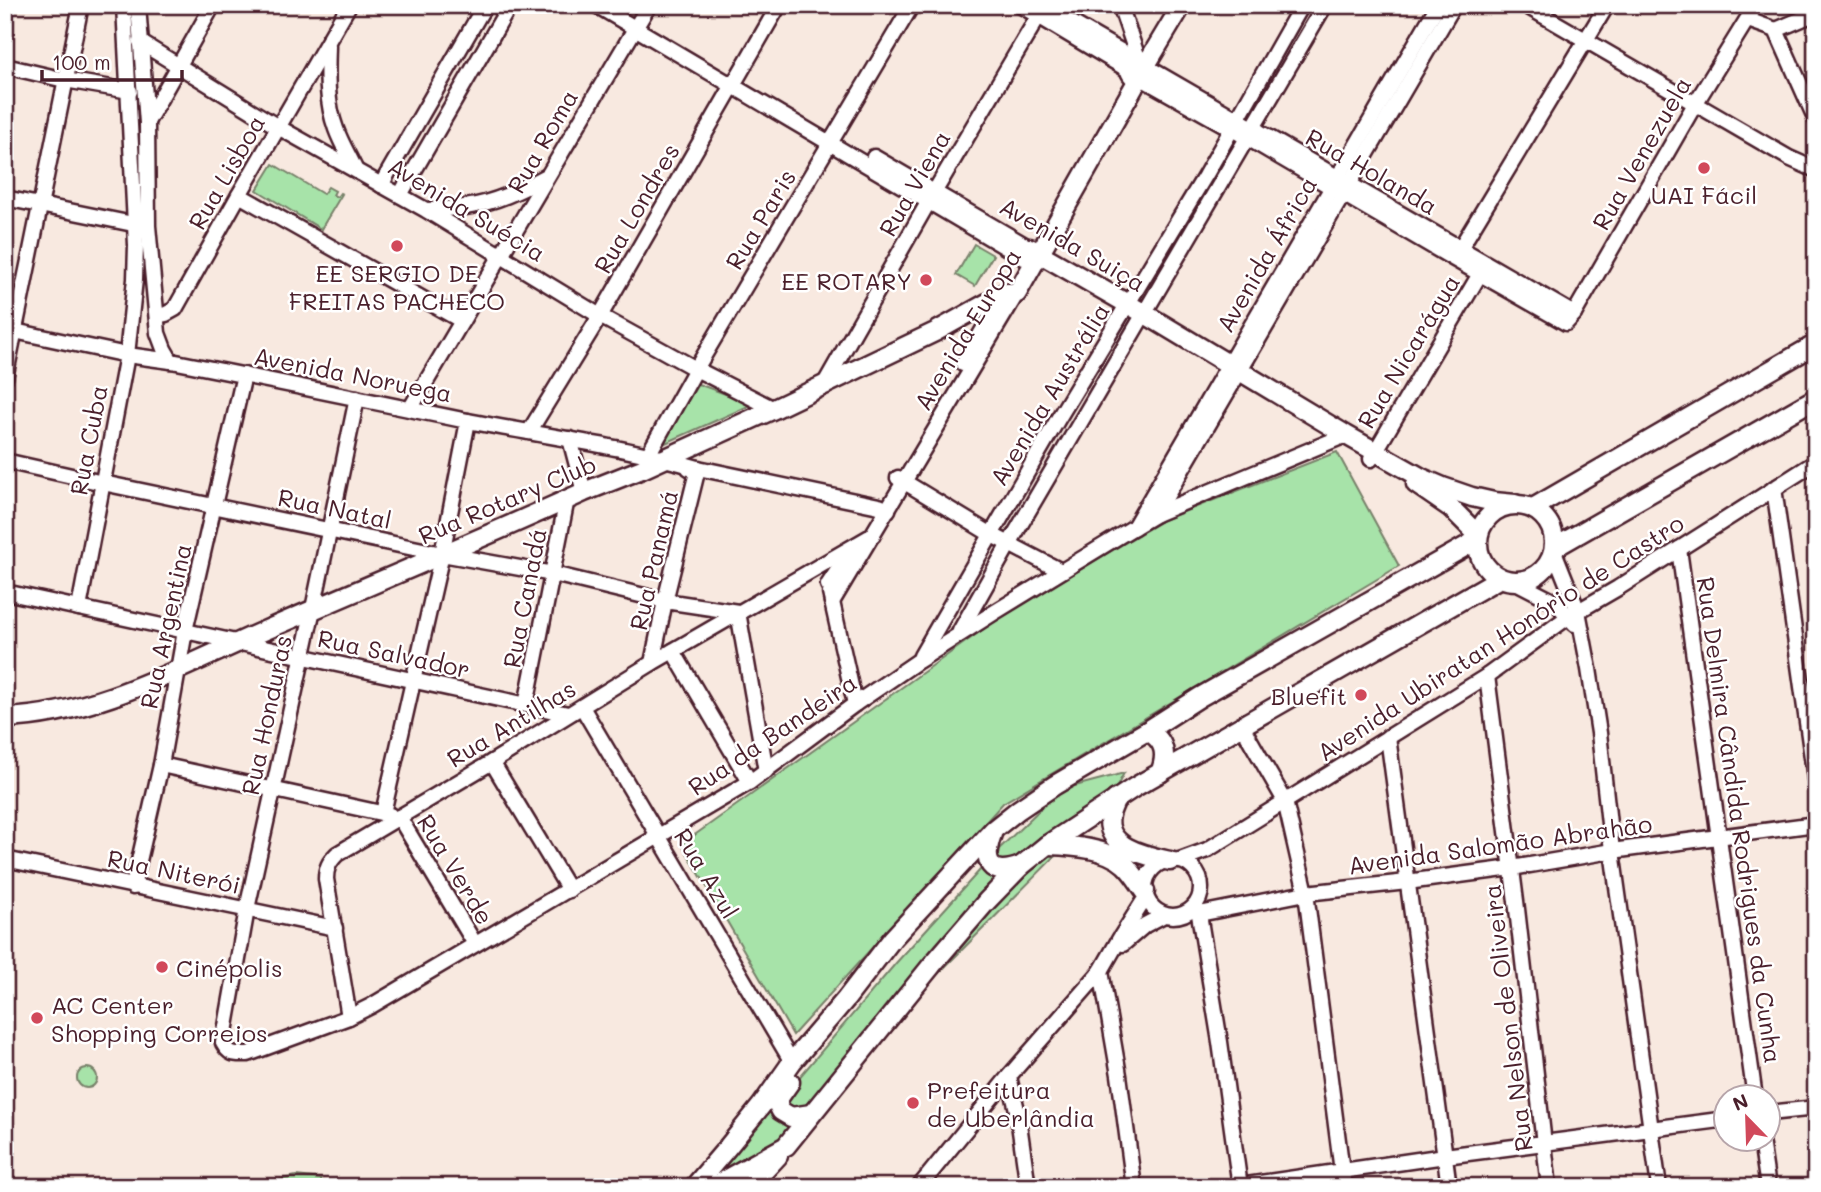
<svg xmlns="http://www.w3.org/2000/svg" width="1821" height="1192" viewBox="0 0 1821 1192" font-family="Mali,sans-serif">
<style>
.green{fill:#a7e3a9;stroke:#78816a;stroke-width:2}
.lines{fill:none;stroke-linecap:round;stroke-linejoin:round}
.minor-casing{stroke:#4a1f2b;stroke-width:19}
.major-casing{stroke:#4a1f2b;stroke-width:23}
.minor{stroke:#fff;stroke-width:14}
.major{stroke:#fff;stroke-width:18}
.poi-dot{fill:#d1495b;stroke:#fff;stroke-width:2.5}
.labels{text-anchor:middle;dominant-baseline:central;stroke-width:5;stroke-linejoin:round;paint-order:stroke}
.street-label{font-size:24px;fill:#4a1f2b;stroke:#fff}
.poi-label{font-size:24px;fill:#4a1f2b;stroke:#fff;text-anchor:start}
</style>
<rect width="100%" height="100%" fill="#f8e9e0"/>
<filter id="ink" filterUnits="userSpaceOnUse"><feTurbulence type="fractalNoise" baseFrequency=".0143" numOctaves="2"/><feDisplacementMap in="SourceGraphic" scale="14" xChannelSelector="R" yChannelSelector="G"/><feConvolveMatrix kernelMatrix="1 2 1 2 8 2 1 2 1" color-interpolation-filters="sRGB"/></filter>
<g filter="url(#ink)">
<g class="green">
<path d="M 273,164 L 323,194 L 328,187 L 335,191 L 333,195 L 337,197 L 340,193 L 342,194 L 321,229 L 257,190 Z"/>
<path d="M 974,244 L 993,255 L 975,286 L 956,275 Z"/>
<path d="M 698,384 L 753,404 L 661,445 Z"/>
<path d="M 1337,452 L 1399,566 L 1003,803 L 793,1035 L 682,844 L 995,621 L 1163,520 Z"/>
<path d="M 1124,773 L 1109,802 L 928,984 L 762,1187 L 704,1187 L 732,1156 L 758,1118 L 781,1099 L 896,963 L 999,849 L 1060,790 Z"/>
<circle cx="87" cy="1078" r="10"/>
<path d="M 296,1176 L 321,1179 L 322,1187 L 247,1187 Z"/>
</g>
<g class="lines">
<g class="minor-casing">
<g id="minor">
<path d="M 138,5 L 147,123 L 148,226 L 158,333 L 164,349 L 171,361"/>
<path d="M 596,5 L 1024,258"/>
<path d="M 1020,5 L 1130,71"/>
<path d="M 1041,5 L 1138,61"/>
<path d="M 1120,5 L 1139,61"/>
<path d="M 1525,5 L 1789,158 L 1816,170"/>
<path d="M 1748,20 L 1776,30 L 1816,120"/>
<path d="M 1776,30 L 1816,13"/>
<path d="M 140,42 L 278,127 L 426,210 L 600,316 L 696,369 L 774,409"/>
<path d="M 328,46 C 327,74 326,102 336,129 C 341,143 349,156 355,169"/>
<path d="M 5,66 L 65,80 L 130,91"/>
<path d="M 1147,67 L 1574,314"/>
<path d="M 1141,78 L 1232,129 L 1454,259 L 1566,323 L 1574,314 L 1695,104 L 1756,5"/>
<path d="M 147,122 L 213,5"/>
<path d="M 874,157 L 1030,248"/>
<path d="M 381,185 L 485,5"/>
<path d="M 239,195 L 462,321"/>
<path d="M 400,195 L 510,5"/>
<path d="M 5,198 L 143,226"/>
<path d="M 427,210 C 440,209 453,209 465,207 C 495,203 521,190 547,176"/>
<path d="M 1456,255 L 1607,5"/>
<path d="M 157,316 L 166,314 L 175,309 L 239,195 L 349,5"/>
<path d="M 5,329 L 127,355 L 171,361 C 270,380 369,401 468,421 C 545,436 623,446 698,468"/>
<path d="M 963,364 L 1004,294"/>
<path d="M 5,378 L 81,5"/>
<path d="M 824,385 L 929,201 L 1045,5"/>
<path d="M 357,398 L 313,609 L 247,909 L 223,1043 C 230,1056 235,1054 248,1054 L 349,1017 L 371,1006 L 750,782 L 855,704 L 918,661 L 995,612 L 1134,527 L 1156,514 L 1346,435"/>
<path d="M 410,409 L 649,5"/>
<path d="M 529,432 L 600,316 L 779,5"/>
<path d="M 570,439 L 584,492"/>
<path d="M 648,455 L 696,369 L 912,5"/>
<path d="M 1371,459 L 1484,267"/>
<path d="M 5,461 L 103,483 L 442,554 L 553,574 L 665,601 L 738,612 L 766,771"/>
<path d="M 689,468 L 698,468 L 879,506 L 888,510"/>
<path d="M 898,478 L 992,535 L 1061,571"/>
<path d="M 1774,488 L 1816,786"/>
<path d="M 1156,514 L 1454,5"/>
<path d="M 1134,527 L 1438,5"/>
<path d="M 1679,549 L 1755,1098"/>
<path d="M 1554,551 L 1578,611 L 1589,669 L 1599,733 L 1612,851 L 1659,1187"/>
<path d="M 1514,581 L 1549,599 L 1559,606 L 1575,624"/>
<path d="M 828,585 L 852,549"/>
<path d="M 5,592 L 568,714"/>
<path d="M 830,593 L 855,704"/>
<path d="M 832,602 L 1017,293"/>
<path d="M 79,608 L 127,355 L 135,279 L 136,245 L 124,5"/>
<path d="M 960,631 L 1009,544 L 1325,5"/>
<path d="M 673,651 L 750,782"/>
<path d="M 921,656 L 1058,419 L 1205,176 L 1302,5"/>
<path d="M 652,663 L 665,601 L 698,468"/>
<path d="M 1487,676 L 1517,909 L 1549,1187"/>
<path d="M 526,705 L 567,499"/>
<path d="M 582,707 L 792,1062"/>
<path d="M 1242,726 L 1285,801 L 1306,893 L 1344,1187"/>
<path d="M 1388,737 L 1449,1187"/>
<path d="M 492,762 L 569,890"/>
<path d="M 161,765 L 390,815"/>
<path d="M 383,813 L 442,554 L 468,421"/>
<path d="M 399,817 L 475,944"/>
<path d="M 5,859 L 335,928"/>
<circle cx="1173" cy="888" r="28"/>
<path d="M 1177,861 L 1207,850 L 1487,676 L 1568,617 L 1618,588 L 1816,462"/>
<path d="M 133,887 L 161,765 L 185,631 L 244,375"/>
<path d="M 1195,907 L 1199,914 L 1306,893 L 1407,882 L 1512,868 L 1612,851 L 1816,824"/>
<path d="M 1199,914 L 1220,1042 L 1240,1187"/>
<path d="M 1123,944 L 1145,925 L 1164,915"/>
<path d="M 1101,971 L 1119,1075 L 1134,1187"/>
<path d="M 349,1017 L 326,879 C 326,868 329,862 337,854 L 492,762 L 652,663 L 873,535"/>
<path d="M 1009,1077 L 1017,1110 L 1028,1187"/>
<path d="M 1769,1113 L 1816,1108"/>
<path d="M 1761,1140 L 1768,1187"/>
<path d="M 919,1187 L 1010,1075 L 1101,971 L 1120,938 L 1146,897"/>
<path d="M 1233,1187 L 1445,1156 L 1727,1119"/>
</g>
</g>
<g class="major-casing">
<g id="major">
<circle cx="1139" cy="69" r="9"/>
<path d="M 1146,65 L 1182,5"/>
<path d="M 1030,248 L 1145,314 L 1346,435 L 1422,478 L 1443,487 L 1472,497 L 1494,502 L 1515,504"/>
<path d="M 1416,484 L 1451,508 L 1478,535"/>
<circle cx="1516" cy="543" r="38"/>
<path d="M 1533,508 L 1816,344"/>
<path d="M 1554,548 L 1816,398"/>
<path d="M 5,718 C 98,715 182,666 266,630 C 372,584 479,540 584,492 L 642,469 L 774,409 L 935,332 L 1005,293 L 1017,293 L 1139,78"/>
<path d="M 1147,731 C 1166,740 1167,756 1160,773"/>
<path d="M 1116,799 C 1114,804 1111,810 1110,815 C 1103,848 1147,856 1170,861"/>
<path d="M 992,834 C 982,862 989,878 1021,866"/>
<path d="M 1047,845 C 1071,846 1106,847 1125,865 C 1133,872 1139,883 1145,891"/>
<path d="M 790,1082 L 778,1099 L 778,1105 L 781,1111 L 791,1117 L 811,1114"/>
<path d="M 694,1187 L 727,1148 L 761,1106 L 792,1062 L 846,999 L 893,938 L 993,830 L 1018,810 L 1055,785 L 1147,731 L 1200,697 L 1477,540"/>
<path d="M 712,1187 L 786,1146 L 932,965 L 987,901 L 1021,866 L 1047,845 L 1135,787 L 1500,578"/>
<path d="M 749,1187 L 778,1156"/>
</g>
</g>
<use href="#minor" class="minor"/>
<use href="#major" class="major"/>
</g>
</g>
<g class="poi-dot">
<circle cx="1704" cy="168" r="7"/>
<circle cx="397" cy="246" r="7"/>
<circle cx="926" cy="280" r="7"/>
<circle cx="1361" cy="695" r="7"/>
<circle cx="162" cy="967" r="7"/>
<circle cx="37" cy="1018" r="7"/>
<circle cx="913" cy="1103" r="7"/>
</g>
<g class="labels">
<g class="street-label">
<text transform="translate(542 141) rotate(-60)">Rua Roma</text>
<text transform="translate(1641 153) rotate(-60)">Rua Venezuela</text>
<text transform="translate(1372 171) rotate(30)">Rua Holanda</text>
<text transform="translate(226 172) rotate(-60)">Rua Lisboa</text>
<text transform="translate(914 183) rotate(-60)">Rua Viena</text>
<text transform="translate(636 208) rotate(-60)">Rua Londres</text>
<text transform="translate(467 209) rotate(31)">Avenida Suécia</text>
<text transform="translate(760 219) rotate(-59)">Rua Paris</text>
<text transform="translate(1073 244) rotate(30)">Avenida Suiça</text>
<text transform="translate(1266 254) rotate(-60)">Avenida África</text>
<text transform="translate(967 329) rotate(-59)">Avenida Europa</text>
<text transform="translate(1408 351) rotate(-59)">Rua Nicarágua</text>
<text transform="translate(353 374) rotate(11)">Avenida Noruega</text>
<text transform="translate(1049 394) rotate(-59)">Avenida Austrália</text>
<text transform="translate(88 440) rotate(-79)">Rua Cuba</text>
<text transform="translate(507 499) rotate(-23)">Rua Rotary Club</text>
<text transform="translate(335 508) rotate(12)">Rua Natal</text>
<text transform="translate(653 560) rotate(-77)">Rua Panamá</text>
<text transform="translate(524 598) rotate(-79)">Rua Canadá</text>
<text transform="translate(165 626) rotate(-78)">Rua Argentina</text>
<text transform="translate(1500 637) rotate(-33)">Avenida Ubiratan Honório de Castro</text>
<text transform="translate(394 653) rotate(12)">Rua Salvador</text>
<text transform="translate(266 715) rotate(-78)">Rua Honduras</text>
<text transform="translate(511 723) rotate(-31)">Rua Antilhas</text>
<text transform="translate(772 734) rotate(-34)">Rua da Bandeira</text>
<text transform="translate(1740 820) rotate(82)">Rua Delmira Cândida Rodrigues da Cunha</text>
<text transform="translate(1500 844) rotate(-8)">Avenida Salomão Abrahão</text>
<text transform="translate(456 869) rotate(59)">Rua Verde</text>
<text transform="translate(174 871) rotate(12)">Rua Niterói</text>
<text transform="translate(707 873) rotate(59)">Rua Azul</text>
<text transform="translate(1507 1018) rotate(-97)">Rua Nelson de Oliveira</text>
</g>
<g class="poi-label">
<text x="1704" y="194" text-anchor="middle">UAI Fácil</text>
<text x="397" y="272" text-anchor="middle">EE SERGIO DE<tspan x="397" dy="28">FREITAS PACHECO</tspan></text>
<text x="912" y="280" text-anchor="end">EE ROTARY</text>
<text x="1347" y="695" text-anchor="end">Bluefit</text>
<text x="176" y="967">Cinépolis</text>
<text x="51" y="1004">AC Center<tspan x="51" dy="28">Shopping Correios</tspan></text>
<text x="927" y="1089">Prefeitura<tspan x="927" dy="28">de Uberlândia</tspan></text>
</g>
</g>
<rect width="1821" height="1192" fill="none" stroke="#fff" stroke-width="28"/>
<rect x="14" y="14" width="1793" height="1164" fill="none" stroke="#4a1f2b" stroke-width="2.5" filter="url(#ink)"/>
<g transform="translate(1747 1118) rotate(337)"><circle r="33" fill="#ffffff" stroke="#b7a5aa" stroke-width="2"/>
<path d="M0-5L12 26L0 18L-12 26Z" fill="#d1495b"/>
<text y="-10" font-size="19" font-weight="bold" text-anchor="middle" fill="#4a1f2b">N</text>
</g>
<path d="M42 70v10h140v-10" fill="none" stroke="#4a1f2b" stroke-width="3.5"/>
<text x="52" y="70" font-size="21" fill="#4a1f2b" stroke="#ffffff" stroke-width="5" paint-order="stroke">100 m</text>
</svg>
